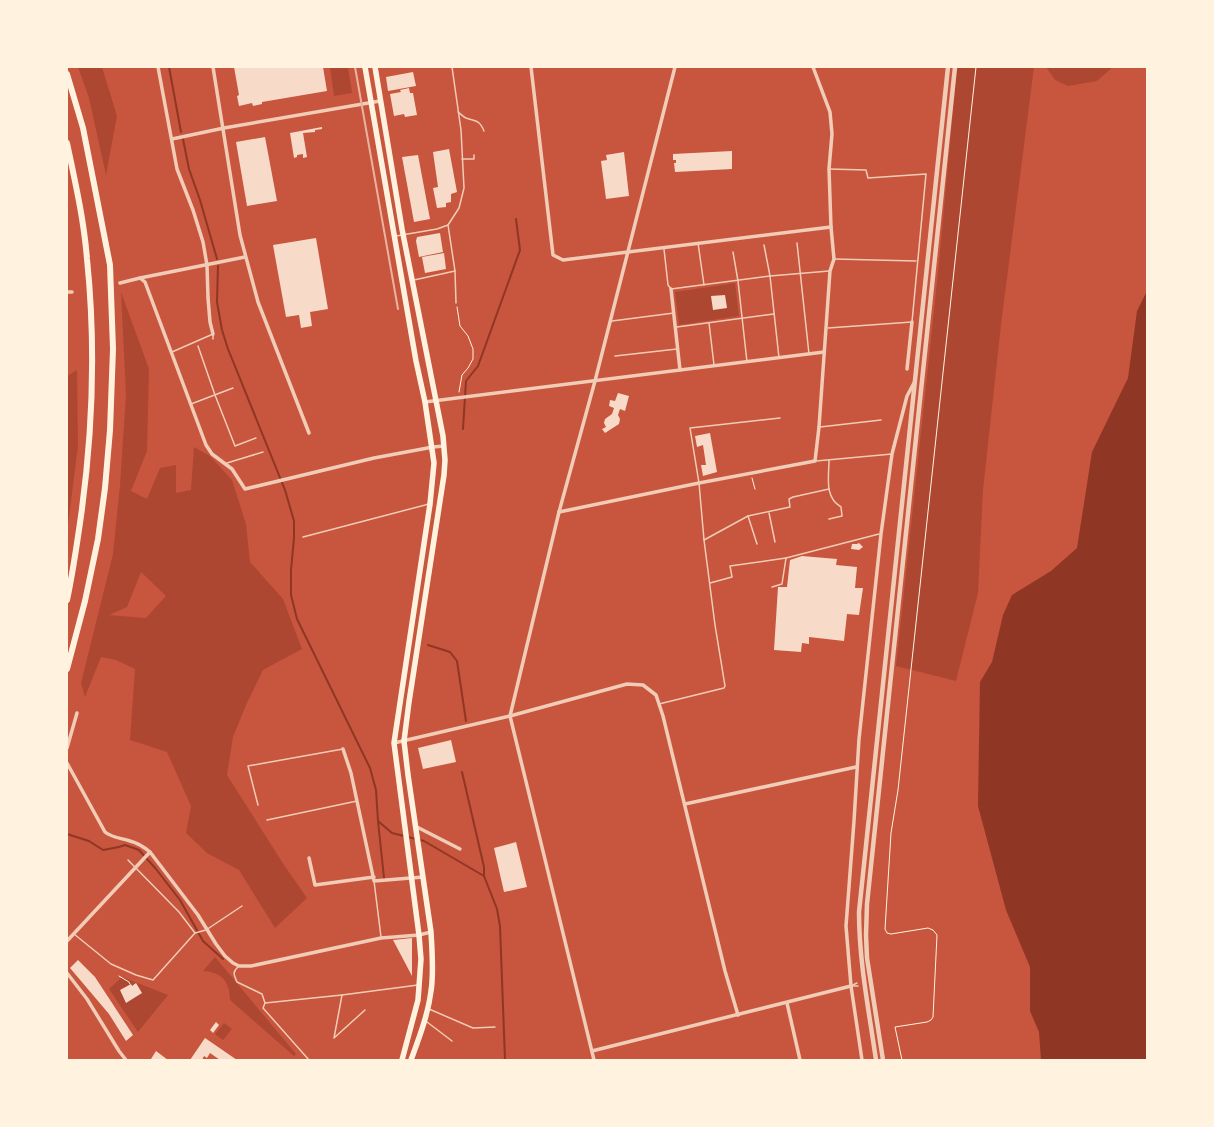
<svg xmlns="http://www.w3.org/2000/svg" width="1214" height="1127" viewBox="0 0 1214 1127" font-family="Karla,sans-serif">
<style>
.green{fill:#ae4732;fill-rule:evenodd}
.water{fill:#8f3625}
.lines{fill:none;stroke-linecap:round;stroke-linejoin:round}
.stream{stroke:#8f3625;stroke-width:2}
.building{fill:#f7dbc8}
.path{stroke:#fff3e0;stroke-width:1}
.service{stroke:#f1ccb7;stroke-width:1.5}
.minor{stroke:#f1ccb7;stroke-width:3.5}
.tertiary{stroke:#f1ccb7;stroke-width:4.5}
.primary{stroke:#fff3e0;stroke-width:5.5}
.motorway{stroke:#fff3e0;stroke-width:6}
.rail{stroke:#e9b49f;stroke-width:2}
</style>
<rect width="100%" height="100%" fill="#c8553d"/>
<g class="green">
<path d="M 78,67 L 102,67 L 117,116 L 106,175 L 89,98 Z"/>
<path d="M 330,67 L 348,67 L 352,93 L 334,96 Z"/>
<path d="M 957,67 L 1034,67 L 1001,325 L 983,490 L 978,593 L 956,681 L 896,666 L 938,273 Z"/>
<path d="M 1046,67 L 1113,67 L 1097,81 L 1068,86 L 1055,80 Z"/>
<path d="M 735,283 L 739,316 L 679,325 L 675,292 Z"/>
<path d="M 121,292 L 149,369 L 147,451 L 131,491 L 147,499 L 160,468 L 176,465 L 176,493 L 191,490 L 194,447 L 210,456 L 232,480 L 246,524 L 250,562 L 283,599 L 302,649 L 263,670 L 246,705 L 233,737 L 227,775 L 284,865 L 307,898 L 275,928 L 239,870 L 207,853 L 186,833 L 191,806 L 167,752 L 130,740 L 135,669 L 116,660 L 101,657 L 85,697 L 81,683 L 113,554 L 120,485 L 126,395 ZM 141,572 L 166,596 L 146,618 L 109,615 L 127,607 Z"/>
<path d="M 77,370 L 78,446 L 67,532 L 67,376 Z"/>
<path d="M 215,957 L 296,1054 L 294,1056 L 230,1000 C 230,981 221,972 203,971 Z"/>
<path d="M 122,977 L 168,995 L 138,1032 L 109,989 Z"/>
<path d="M 224,1023 L 232,1029 L 223,1040 L 215,1034 Z"/>
</g>
<path class="water" d="M 1147,291 L 1147,1060 L 1041,1060 L 1039,1032 L 1030,1011 L 1030,967 L 1006,910 L 978,806 L 980,682 L 992,662 L 1003,615 L 1012,595 L 1051,571 L 1077,548 L 1092,452 L 1128,378 L 1137,311 Z"/>
<g class="lines">
<g class="stream">
<path d="M 169,67 L 181,132"/>
<path d="M 183,139 L 189,169 L 200,200 L 217,259"/>
<path d="M 218,266 L 217,302 L 222,330 L 228,349 L 285,490 L 294,521 L 294,538 L 291,570 L 291,595 L 297,619 L 370,768 L 376,790 L 378,821 L 392,833 L 424,841 L 484,876 L 497,909 L 500,926 L 505,1060"/>
<path d="M 463,429 L 466,381 L 478,366 L 520,250 L 516,219"/>
<path d="M 428,645 L 450,652 L 457,661 L 466,721"/>
<path d="M 462,772 L 484,867 L 484,876"/>
<path d="M 378,821 L 384,878"/>
<path d="M 67,834 L 89,841 L 103,850 L 119,847 L 125,845 L 139,850 L 156,869 L 180,900 L 203,941 L 223,959"/>
</g>
</g>
<g class="building">
<path d="M 234,67 L 323,67 L 327,91 L 262,102 L 262,104 L 253,106 L 252,103 L 239,106 L 237,96 L 239,95 Z"/>
<path d="M 413,72 L 416,86 L 388,91 L 386,77 Z"/>
<path d="M 409,88 L 410,93 L 413,93 L 417,115 L 405,117 L 404,114 L 394,116 L 390,94 L 401,92 L 400,90 Z"/>
<path d="M 322,127 L 322,129 L 315,130 L 315,132 L 303,133 L 307,157 L 303,158 L 303,154 L 297,155 L 297,157 L 294,158 L 290,133 Z"/>
<path d="M 265,137 L 277,201 L 247,206 L 236,142 Z"/>
<path d="M 449,149 L 457,192 L 451,194 L 451,202 L 446,203 L 446,207 L 437,208 L 433,188 L 438,187 L 433,152 Z"/>
<path d="M 732,151 L 732,169 L 675,172 L 674,163 L 676,163 L 676,160 L 673,160 L 673,154 Z"/>
<path d="M 624,152 L 629,196 L 606,199 L 601,161 L 607,160 L 606,155 Z"/>
<path d="M 418,155 L 430,219 L 414,222 L 402,157 Z"/>
<path d="M 440,233 L 443,252 L 419,257 L 416,241 L 417,237 Z"/>
<path d="M 316,238 L 328,309 L 310,312 L 312,326 L 301,328 L 299,315 L 286,317 L 273,245 Z"/>
<path d="M 444,253 L 446,269 L 425,273 L 422,257 Z"/>
<path d="M 725,295 L 727,308 L 713,310 L 711,296 Z"/>
<path d="M 618,393 L 629,396 L 625,411 L 620,409 L 618,415 L 620,419 L 619,424 L 605,433 L 602,429 L 606,427 L 604,423 L 605,419 L 612,414 L 614,408 L 609,406 L 610,400 L 615,401 Z"/>
<path d="M 710,433 L 717,472 L 703,476 L 701,465 L 706,465 L 703,445 L 697,447 L 695,436 Z"/>
<path d="M 859,543 L 863,547 L 859,550 L 851,549 L 852,544 L 857,544 Z"/>
<path d="M 802,556 L 837,559 L 836,565 L 857,567 L 855,588 L 863,588 L 859,615 L 847,614 L 844,641 L 809,637 L 809,644 L 802,643 L 801,652 L 774,650 L 778,587 L 787,587 L 790,560 Z"/>
<path d="M 451,740 L 456,762 L 423,769 L 418,748 Z"/>
<path d="M 516,842 L 527,887 L 504,892 L 494,848 Z"/>
<path d="M 412,938 L 412,976 L 393,940 Z"/>
<path d="M 78,960 L 95,977 L 133,1035 L 126,1041 L 109,1014 L 70,968 Z"/>
<path d="M 136,983 L 142,993 L 126,1003 L 120,990 L 131,984 L 132,986 Z"/>
<path d="M 216,1022 L 219,1025 L 213,1033 L 210,1030 Z"/>
<path d="M 205,1038 L 237,1060 L 220,1060 L 210,1053 L 207,1058 L 204,1056 L 202,1060 L 190,1060 Z"/>
<path d="M 156,1051 L 168,1060 L 152,1060 L 151,1059 Z"/>
</g>
<g class="lines">
<g class="path">
<path d="M 457,307 L 460,326 L 468,336 L 473,349 L 473,359 L 468,368 L 462,375 L 459,392"/>
<path d="M 752,478 L 755,489"/>
<path d="M 119,976 L 129,982 L 130,984"/>
<path d="M 902,1060 L 895,1027 L 927,1022 L 931,1020 L 933,1017 L 937,935 L 933,930 L 928,928 L 891,934 L 887,933 L 885,929 L 891,833 L 898,790 L 976,67"/>
</g>
<g class="service">
<path d="M 458,112 C 461,114 463,117 466,118 C 476,122 479,119 484,131"/>
<path d="M 462,159 L 474,159 L 474,155"/>
<path d="M 448,225 L 455,271 L 456,303"/>
<path d="M 396,236 L 437,229 L 448,225 L 459,208 L 464,188 L 461,130 L 452,67"/>
<path d="M 698,243 L 704,285"/>
<path d="M 797,243 L 809,354"/>
<path d="M 764,245 L 770,276 L 779,358"/>
<path d="M 664,249 L 668,285 L 671,289 L 770,276 L 829,271"/>
<path d="M 733,252 L 738,281 L 747,362"/>
<path d="M 834,259 L 916,261"/>
<path d="M 414,280 L 455,271"/>
<path d="M 612,321 L 674,313"/>
<path d="M 709,323 L 714,365"/>
<path d="M 677,327 L 774,314"/>
<path d="M 828,328 L 912,322 L 926,174 L 868,178 L 866,170 L 829,169"/>
<path d="M 198,346 L 215,395 L 235,446 L 256,438"/>
<path d="M 172,352 L 213,334 L 213,339"/>
<path d="M 615,356 L 677,349"/>
<path d="M 191,404 L 233,388"/>
<path d="M 820,427 L 881,420"/>
<path d="M 816,461 L 892,454"/>
<path d="M 227,463 L 263,452"/>
<path d="M 769,513 L 775,542"/>
<path d="M 748,516 L 757,544"/>
<path d="M 829,519 L 842,516 L 841,507 C 824,497 829,477 829,460"/>
<path d="M 303,537 L 429,504"/>
<path d="M 704,540 L 748,516 L 790,507 L 789,499 L 793,497 L 829,489"/>
<path d="M 710,583 L 732,577 L 730,566 L 786,558"/>
<path d="M 772,587 L 782,584 L 786,558 L 879,534"/>
<path d="M 659,704 L 724,688 L 725,686 L 715,625 L 704,540 L 699,483 L 690,428 L 780,418"/>
<path d="M 258,805 L 248,766 L 343,749"/>
<path d="M 267,820 L 357,801"/>
<path d="M 128,860 L 179,912 L 195,933 L 206,930 L 242,906"/>
<path d="M 374,881 L 381,937"/>
<path d="M 74,934 L 111,964 L 136,975 L 153,980 L 195,933"/>
<path d="M 238,967 C 232,972 234,975 237,982 L 262,994 L 265,1003 L 263,1008 L 309,1060"/>
<path d="M 851,986 L 857,983"/>
<path d="M 853,986 L 858,986"/>
<path d="M 265,1003 L 342,995"/>
<path d="M 429,1009 L 473,1028 L 495,1027"/>
<path d="M 365,1010 L 334,1038 L 342,995 L 418,985"/>
<path d="M 427,1022 L 452,1041"/>
</g>
<g class="minor">
<path d="M 158,67 L 177,169 L 193,210 L 203,242 L 207,265 L 208,298 L 210,322 L 213,334"/>
<path d="M 213,67 L 240,235 L 258,302 L 309,433"/>
<path d="M 531,67 L 553,255 L 563,260 L 831,227"/>
<path d="M 172,139 L 224,128 L 380,101"/>
<path d="M 140,278 L 245,257"/>
<path d="M 120,283 L 140,278 L 145,282 L 206,445 L 212,454 L 232,469 L 245,489 L 374,458 L 433,447 L 444,446"/>
<path d="M 671,289 L 680,370"/>
<path d="M 67,292 L 72,292"/>
<path d="M 907,369 L 912,322"/>
<path d="M 425,402 L 824,352"/>
<path d="M 559,512 L 699,483 L 815,461 L 819,427 L 830,271 L 834,259 L 831,227 L 829,169 L 832,134 L 830,112 L 813,67"/>
<path d="M 394,743 L 510,716 L 627,684 L 643,685 L 656,695 L 663,716 L 725,971 L 738,1015"/>
<path d="M 67,748 L 77,713"/>
<path d="M 343,749 L 351,773 L 374,881 L 423,877"/>
<path d="M 67,763 L 105,832 C 112,838 122,838 130,841 C 138,843 144,847 150,852 L 198,915 L 216,944 L 225,956 L 233,963 L 239,966 L 251,966 L 381,938 L 419,935 L 431,932"/>
<path d="M 685,804 L 856,767"/>
<path d="M 415,826 L 460,849"/>
<path d="M 309,858 L 315,885 L 374,877"/>
<path d="M 67,941 L 150,852"/>
<path d="M 67,973 L 87,999 L 119,1051 L 126,1060"/>
<path d="M 787,1003 L 800,1060"/>
<path d="M 592,1051 L 851,986"/>
<path d="M 594,1060 L 510,716 L 559,512 L 595,381 L 675,67"/>
<path d="M 862,1060 L 851,986 L 846,926 L 854,821 L 859,739 L 881,534 L 892,454 L 907,396 L 914,383"/>
</g>
<g class="tertiary">
<path d="M 876,1060 C 869,1011 859,962 859,912 L 948,67"/>
<path d="M 883,1060 L 867,958 L 866,935 L 867,904 L 955,67"/>
</g>
<g class="primary">
<path d="M 365,67 L 416,361 L 425,402 L 434,463 L 430,504 L 394,743 L 419,935 L 421,959 L 418,1000 L 402,1060"/>
<path d="M 375,67 L 402,229 L 443,436 L 445,460 L 444,475 L 409,702 L 404,741 L 408,775 L 431,932 C 432,951 434,973 431,991 C 428,1015 419,1038 411,1060"/>
</g>
<g class="motorway">
<path d="M 67,74 L 83,128 L 110,265 L 113,349 L 110,430 L 105,488 L 98,539 L 85,601 L 67,669"/>
<path d="M 67,143 C 75,181 84,220 87,259 C 96,346 93,430 81,516 C 77,544 73,572 67,600"/>
</g>
<path class="rail" d="M 355,67 L 398,309"/>
</g>
<rect width="1214" height="1127" fill="none" stroke="#fff3e0" stroke-width="136"/>
</svg>
